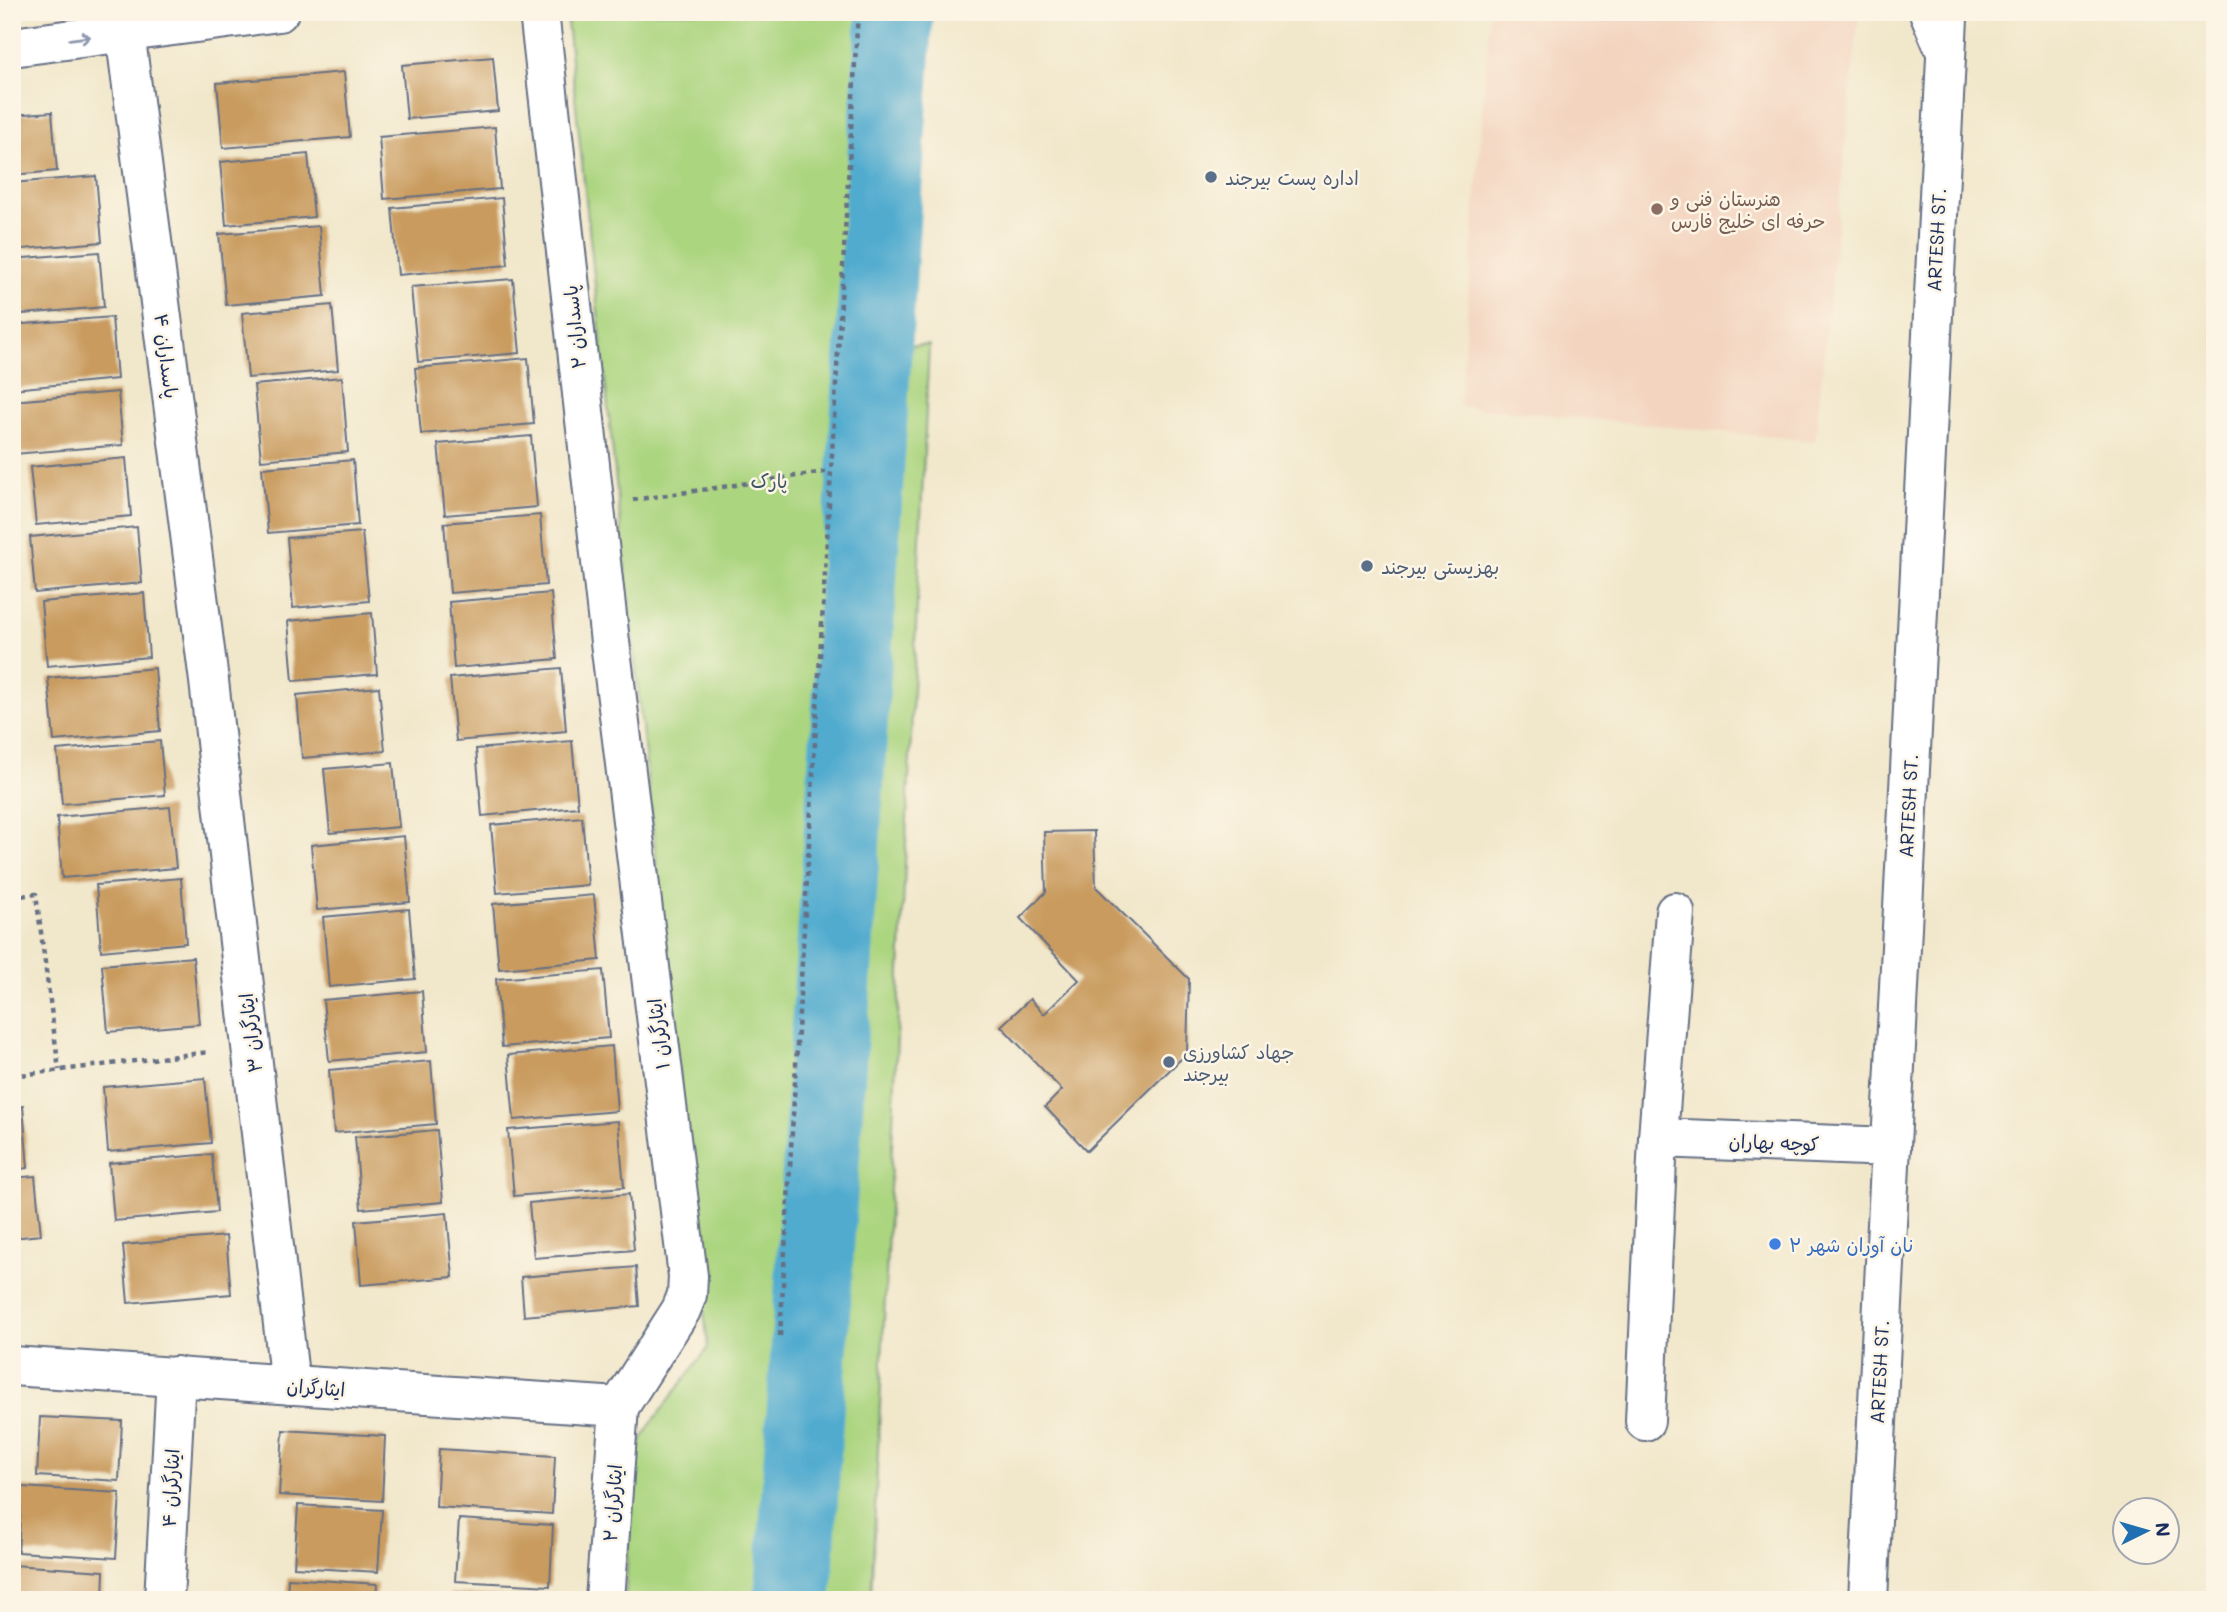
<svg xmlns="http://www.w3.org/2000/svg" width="2227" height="1612" viewBox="0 0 2227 1612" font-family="Mali,'Playpen Sans Arabic',sans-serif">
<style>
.built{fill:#f3d4bf}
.green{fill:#acd580;stroke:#64826f;stroke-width:2}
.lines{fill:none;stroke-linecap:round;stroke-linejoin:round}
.river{stroke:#51abcf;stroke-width:77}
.building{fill:#c99b5f}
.street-casing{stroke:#666f84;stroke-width:42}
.secondary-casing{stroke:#666f84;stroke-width:42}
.primary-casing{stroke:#666f84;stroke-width:42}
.path{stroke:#666f84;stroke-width:4.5;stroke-dasharray:5 5;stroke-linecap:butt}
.street{stroke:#fff;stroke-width:38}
.secondary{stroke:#fff;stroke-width:38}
.primary{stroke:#fff;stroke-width:38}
.oneway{stroke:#8d97ae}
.service-dot{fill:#5c6f8a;stroke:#fcf5e5;stroke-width:2.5}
.education-dot{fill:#8d6e63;stroke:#fcf5e5;stroke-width:2.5}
.shop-dot{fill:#3f7fe0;stroke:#fcf5e5;stroke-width:2.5}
.labels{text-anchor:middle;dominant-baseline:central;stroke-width:5;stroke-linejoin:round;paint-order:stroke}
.service-label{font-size:19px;fill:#4e5e75;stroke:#fcf5e5;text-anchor:start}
.education-label{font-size:19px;fill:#785e54;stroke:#fcf5e5;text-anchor:start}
.street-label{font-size:19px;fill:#1b2f5e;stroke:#fcf5e5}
.park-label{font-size:19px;fill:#3f5866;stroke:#fcf5e5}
.shop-label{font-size:19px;fill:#366cbe;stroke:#fcf5e5;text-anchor:start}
</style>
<rect width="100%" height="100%" fill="#fcf5e5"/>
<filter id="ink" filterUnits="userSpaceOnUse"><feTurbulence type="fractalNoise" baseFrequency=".0143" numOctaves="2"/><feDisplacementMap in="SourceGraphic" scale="14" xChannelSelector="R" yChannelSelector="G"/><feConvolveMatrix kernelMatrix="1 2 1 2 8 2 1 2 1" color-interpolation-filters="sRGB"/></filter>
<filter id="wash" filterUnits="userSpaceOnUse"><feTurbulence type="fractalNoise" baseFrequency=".00686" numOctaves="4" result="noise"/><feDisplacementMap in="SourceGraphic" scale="28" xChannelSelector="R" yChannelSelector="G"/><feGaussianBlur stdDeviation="1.57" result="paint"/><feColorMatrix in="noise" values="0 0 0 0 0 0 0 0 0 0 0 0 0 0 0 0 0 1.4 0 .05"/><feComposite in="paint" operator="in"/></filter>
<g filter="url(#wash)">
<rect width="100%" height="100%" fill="#f1e7cb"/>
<path class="built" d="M 1490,12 L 1859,12 L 1815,441 L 1460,406 Z"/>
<path class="green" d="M 566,12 L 864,12 L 844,346 L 929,345 L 871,1600 L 625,1600 L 634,1453 L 650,1425 L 708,1348 Z"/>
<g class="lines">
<path class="river" d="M 793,1600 L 895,12"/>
</g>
<g id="blocks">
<g class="building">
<path d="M 493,57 L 498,111 L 407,119 L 402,65 Z"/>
<path d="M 344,72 L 350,137 L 223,148 L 217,83 Z"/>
<path d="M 52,112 L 57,171 L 12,175 L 12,115 Z"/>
<path d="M 495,127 L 500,189 L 384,199 L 379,137 Z"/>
<path d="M 308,154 L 314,217 L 226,225 L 220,162 Z"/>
<path d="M 96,176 L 102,242 L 12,250 L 12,183 Z"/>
<path d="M 502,198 L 508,265 L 398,275 L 392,208 Z"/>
<path d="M 319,226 L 325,296 L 226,305 L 219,234 Z"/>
<path d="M 99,252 L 104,307 L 12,315 L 12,259 Z"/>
<path d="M 513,279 L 520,353 L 418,362 L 411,287 Z"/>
<path d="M 332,305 L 338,370 L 248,378 L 242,313 Z"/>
<path d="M 112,317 L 117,379 L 13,389 L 12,325 Z"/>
<path d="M 528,358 L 534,424 L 421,434 L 415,368 Z"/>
<path d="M 342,377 L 348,452 L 261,460 L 254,385 Z"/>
<path d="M 118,392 L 123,445 L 14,454 L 12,401 Z"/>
<path d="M 531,436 L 537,507 L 445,515 L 438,444 Z"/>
<path d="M 126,458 L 131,516 L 36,525 L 30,467 Z"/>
<path d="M 353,460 L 358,525 L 268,533 L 262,468 Z"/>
<path d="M 540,515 L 546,585 L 450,593 L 444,523 Z"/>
<path d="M 137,527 L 142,583 L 35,593 L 30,537 Z"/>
<path d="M 362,532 L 369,601 L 293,608 L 287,538 Z"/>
<path d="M 144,593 L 149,657 L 47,666 L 41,602 Z"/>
<path d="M 551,593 L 557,659 L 454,668 L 449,602 Z"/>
<path d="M 372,613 L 377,674 L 293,681 L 288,621 Z"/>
<path d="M 155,668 L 160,731 L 54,741 L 48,678 Z"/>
<path d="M 561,668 L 566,731 L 456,741 L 450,678 Z"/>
<path d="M 379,687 L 385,751 L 302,758 L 297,695 Z"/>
<path d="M 160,741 L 165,795 L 62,804 L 57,750 Z"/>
<path d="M 572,741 L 578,807 L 482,816 L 476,749 Z"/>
<path d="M 393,763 L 399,827 L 330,833 L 324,769 Z"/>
<path d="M 170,807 L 176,868 L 62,878 L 57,817 Z"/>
<path d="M 582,817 L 588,885 L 497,893 L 491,825 Z"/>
<path d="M 1094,831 L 1096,887 L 1189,979 L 1187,1053 L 1087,1151 L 1045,1107 L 1062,1090 L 1001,1026 L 1030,999 L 1044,1014 L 1079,980 L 1020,918 L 1046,892 L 1044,832 Z"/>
<path d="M 404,836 L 410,902 L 317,910 L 311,845 Z"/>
<path d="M 181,878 L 186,943 L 101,951 L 96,885 Z"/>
<path d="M 594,895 L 600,960 L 499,969 L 493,904 Z"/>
<path d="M 409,909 L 415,979 L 329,987 L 323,917 Z"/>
<path d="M 193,957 L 199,1024 L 108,1032 L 102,965 Z"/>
<path d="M 603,970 L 609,1038 L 502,1047 L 496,979 Z"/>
<path d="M 422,991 L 427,1052 L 329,1061 L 323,1000 Z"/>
<path d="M 612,1046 L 617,1111 L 514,1120 L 508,1055 Z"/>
<path d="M 431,1061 L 436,1124 L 334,1133 L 329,1070 Z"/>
<path d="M 205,1078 L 211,1143 L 108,1152 L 103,1087 Z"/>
<path d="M 23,1106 L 28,1168 L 12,1170 L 12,1107 Z"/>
<path d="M 618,1121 L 624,1187 L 514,1196 L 508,1130 Z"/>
<path d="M 437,1130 L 443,1202 L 361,1209 L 355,1137 Z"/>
<path d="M 212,1154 L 217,1212 L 114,1221 L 109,1163 Z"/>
<path d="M 35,1176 L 41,1235 L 12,1238 L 12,1178 Z"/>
<path d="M 629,1194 L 634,1250 L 534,1258 L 529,1203 Z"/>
<path d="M 447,1213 L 453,1277 L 361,1285 L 356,1221 Z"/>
<path d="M 226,1236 L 231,1294 L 128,1303 L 123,1245 Z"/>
<path d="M 636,1267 L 639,1306 L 524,1316 L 521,1277 Z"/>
<path d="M 40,1417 L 122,1421 L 119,1481 L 37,1476 Z"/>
<path d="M 283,1430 L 385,1436 L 382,1501 L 279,1495 Z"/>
<path d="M 439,1449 L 555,1456 L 552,1514 L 436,1507 Z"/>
<path d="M 22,1487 L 120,1493 L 116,1558 L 18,1552 Z"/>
<path d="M 298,1505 L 382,1510 L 378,1572 L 294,1567 Z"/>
<path d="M 459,1519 L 553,1525 L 550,1586 L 455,1581 Z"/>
<path d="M 12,1565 L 104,1571 L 103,1600 L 12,1600 Z"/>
<path d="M 288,1578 L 377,1584 L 376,1600 L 287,1600 Z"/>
<path d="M 450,1593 L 538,1598 L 538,1600 L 450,1600 Z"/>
</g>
</g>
</g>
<g filter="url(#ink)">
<use href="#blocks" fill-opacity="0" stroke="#666f84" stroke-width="2"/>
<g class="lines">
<g class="street-casing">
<g id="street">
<path d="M 539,12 L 610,642 L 688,1276 L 687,1295 L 681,1310 L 619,1407 L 605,1600"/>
<path d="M 125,32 L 209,681 L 290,1385"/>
<path d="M 1658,1138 L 1891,1147"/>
<path d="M 12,1366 L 619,1407"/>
<path d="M 1645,1421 L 1658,1138 L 1675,912"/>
<path d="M 164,1600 L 176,1376"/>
</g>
</g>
<g class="secondary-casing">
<path id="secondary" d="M 1868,1600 L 1948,18"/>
</g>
<g class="primary-casing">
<g id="primary">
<path d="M 1929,12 L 1946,52"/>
<path d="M 12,47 L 279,12"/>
</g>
</g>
<g class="path">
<path d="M 633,500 L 831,471"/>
<path d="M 12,897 L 36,894 L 59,1070"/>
<path d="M 12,1076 L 209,1052"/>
<path d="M 780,1336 L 858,12"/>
</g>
<use href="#street" class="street"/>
<use href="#secondary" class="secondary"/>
<use href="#primary" class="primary"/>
</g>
<defs><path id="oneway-shaft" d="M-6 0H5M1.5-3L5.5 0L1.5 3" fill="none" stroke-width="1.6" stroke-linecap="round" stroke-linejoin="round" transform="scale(1.75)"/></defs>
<use class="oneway" href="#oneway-shaft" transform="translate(80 38) rotate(-7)"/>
</g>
<g class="service-dot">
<circle cx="1211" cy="177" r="7"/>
<circle cx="1367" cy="566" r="7"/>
<circle cx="1169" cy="1062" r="7"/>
</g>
<circle class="education-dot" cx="1657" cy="209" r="7"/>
<circle class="shop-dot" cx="1775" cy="1244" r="7"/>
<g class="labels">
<g class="service-label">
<text x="1225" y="177">اداره پست بیرجند</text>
<text x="1381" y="566">بهزیستی بیرجند</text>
<text x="1183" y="1051">جهاد کشاورزی<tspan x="1183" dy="22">بیرجند</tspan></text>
</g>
<g class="education-label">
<text x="1671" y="198">هنرستان فنی و<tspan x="1671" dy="22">حرفه ای خلیج فارس</tspan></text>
</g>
<g class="street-label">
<text transform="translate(1936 240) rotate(-87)">ARTESH ST.</text>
<text transform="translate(574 327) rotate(-96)">پاسداران ۲</text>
<text transform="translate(167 356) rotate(83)">پاسداران ۴</text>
<text transform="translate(1908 806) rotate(-87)">ARTESH ST.</text>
<text transform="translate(250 1033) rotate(-97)">ایثارگران ۳</text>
<text transform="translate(658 1034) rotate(-97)">ایثارگران ۱</text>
<text transform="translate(1774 1142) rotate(2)">کوچه بهاران</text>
<text transform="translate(1879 1372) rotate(-87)">ARTESH ST.</text>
<text transform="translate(316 1387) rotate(4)">ایثارگران</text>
<text transform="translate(170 1488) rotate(-87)">ایثارگران ۴</text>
<text transform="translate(612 1503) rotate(-86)">ایثارگران ۲</text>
</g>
<g class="park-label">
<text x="769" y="480">پارک</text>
</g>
<g class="shop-label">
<text x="1789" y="1244">نان آوران شهر ۲</text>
</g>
</g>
<rect width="2227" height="1612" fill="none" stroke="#fcf5e5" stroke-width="42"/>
<g transform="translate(2146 1531) rotate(85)"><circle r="33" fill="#fcf5e5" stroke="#a2a6af" stroke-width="2"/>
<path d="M0-5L12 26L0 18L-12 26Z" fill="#1f6fb2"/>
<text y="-10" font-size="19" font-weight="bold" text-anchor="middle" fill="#1b2f5e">N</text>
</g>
</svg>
